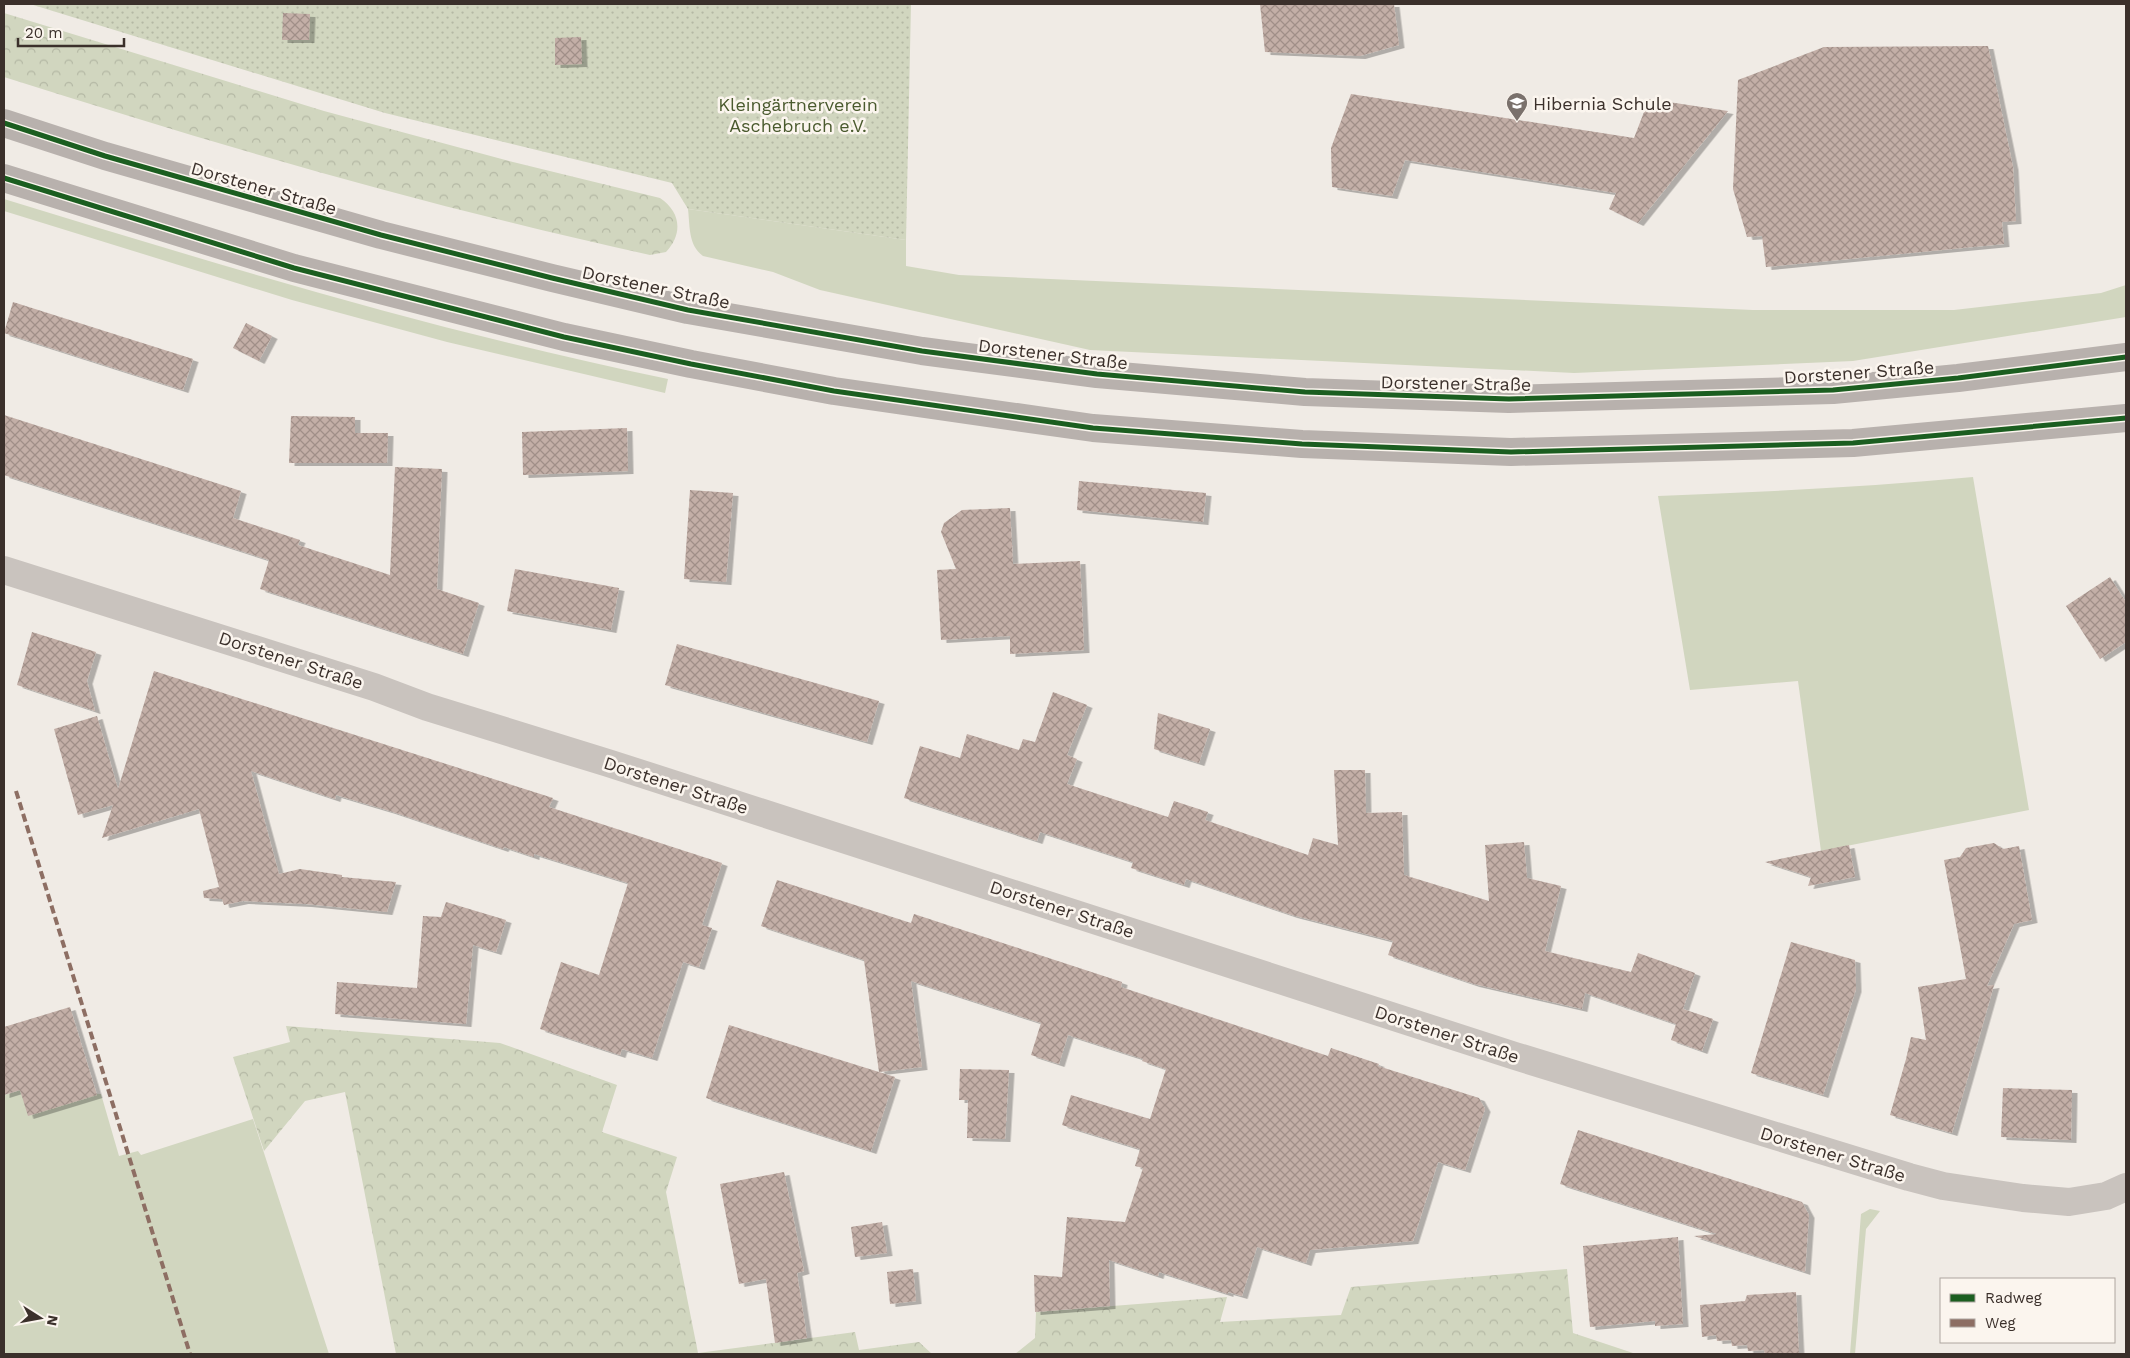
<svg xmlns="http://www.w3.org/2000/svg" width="2130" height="1358" viewBox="0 0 2130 1358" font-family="'Work Sans',sans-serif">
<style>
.green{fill:#d1d6bf}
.forest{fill:url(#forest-crowns)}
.garden{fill:url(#garden-dots)}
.building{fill:url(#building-cross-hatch);filter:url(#shadow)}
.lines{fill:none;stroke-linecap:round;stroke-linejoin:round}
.minor{stroke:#c9c3be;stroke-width:28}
.major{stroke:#b8b1ad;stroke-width:28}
.quiet{stroke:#8d6e63;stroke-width:4;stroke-dasharray:8 4;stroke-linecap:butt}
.cycleway-casing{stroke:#fbf5ee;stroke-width:8}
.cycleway{stroke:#1b5e20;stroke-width:5}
.labels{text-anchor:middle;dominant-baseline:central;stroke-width:5;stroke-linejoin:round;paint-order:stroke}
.poi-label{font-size:18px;fill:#3b302b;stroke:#fbf5ee;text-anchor:start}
.park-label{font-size:18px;fill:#4a5a2e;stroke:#fbf5ee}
.street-label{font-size:18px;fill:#3b302b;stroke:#fbf5ee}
</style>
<defs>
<pattern id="forest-crowns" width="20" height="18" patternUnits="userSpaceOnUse" patternTransform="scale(1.25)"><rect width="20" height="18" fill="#d1d6bf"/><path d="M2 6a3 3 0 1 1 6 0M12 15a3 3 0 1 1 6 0" fill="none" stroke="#b4b8a4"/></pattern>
<pattern id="garden-dots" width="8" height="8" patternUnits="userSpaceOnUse" patternTransform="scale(1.25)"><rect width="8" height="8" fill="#d1d6bf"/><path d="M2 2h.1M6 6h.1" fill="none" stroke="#b4b8a4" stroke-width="1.8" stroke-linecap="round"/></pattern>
<pattern id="building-cross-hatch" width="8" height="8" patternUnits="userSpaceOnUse" patternTransform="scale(1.25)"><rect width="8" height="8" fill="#c3afa7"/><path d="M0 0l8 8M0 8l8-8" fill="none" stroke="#a08f88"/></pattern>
<filter id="shadow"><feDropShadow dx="5.5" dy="3" stdDeviation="0" flood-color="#0004"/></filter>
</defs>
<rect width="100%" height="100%" fill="#f0ebe5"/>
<g class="green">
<path d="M 4,199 C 223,266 443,333 668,379 L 665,393 L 447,342 L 292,300 L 4,211 Z"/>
<path d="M 688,209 L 906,240 L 906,266 L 959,275 L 1753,310 L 1954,310 L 2101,293 L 2126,285 L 2126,317 L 1853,361 L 1574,373 L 1090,350 L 820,290 L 773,272 L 703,256 C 688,245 690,226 688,209 Z"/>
<path d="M 1973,477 L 2029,810 L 1821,851 L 1798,681 L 1690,690 L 1658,496 C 1763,492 1868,487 1973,477 Z"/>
<path d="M 20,1090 L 101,1094 L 119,1156 L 138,1151 L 141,1155 L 253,1119 L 329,1354 L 4,1354 L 4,1095 Z"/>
<path d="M 1870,1209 L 1880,1211 L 1866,1229 L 1855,1354 L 1850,1354 L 1861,1214 Z"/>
</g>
<g class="forest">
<path d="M 4,13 L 324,111 L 513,162 L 660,198 C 681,212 683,234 666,252 L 650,255 C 431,207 217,145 4,77 Z"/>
<path d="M 286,1026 L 500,1043 L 617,1085 L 602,1132 L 677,1157 L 666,1192 L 698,1353 L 855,1332 L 859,1350 L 919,1342 L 932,1354 L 396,1354 L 345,1092 L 305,1101 L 264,1151 L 233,1057 L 290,1042 Z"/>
<path d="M 1567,1269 L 1573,1333 L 1636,1354 L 1015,1354 L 1035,1338 L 1036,1312 L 1227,1297 L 1220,1322 L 1341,1315 L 1351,1287 Z"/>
</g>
<path class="garden" d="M 30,4 L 911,4 L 906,240 L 688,209 L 672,183 L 385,113 Z"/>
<g class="building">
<path d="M 1260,4 L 1394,4 L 1399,45 L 1360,56 L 1265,52 Z"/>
<path d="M 283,13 L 310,14 L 309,40 L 282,40 Z"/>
<path d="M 581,37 L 582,64 L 555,65 L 555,38 Z"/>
<path d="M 1988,46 L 2013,167 L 2016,221 L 2002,222 L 2004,244 L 1766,267 L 1762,236 L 1747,237 L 1733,189 L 1738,80 L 1824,47 Z"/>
<path d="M 1351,94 L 1634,138 L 1649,99 L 1728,111 L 1638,223 L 1609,209 L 1616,193 L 1405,160 L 1392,196 L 1332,187 L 1331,148 Z"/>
<path d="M 13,302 L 193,359 L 183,390 L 4,333 Z"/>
<path d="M 246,323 L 272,336 L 259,361 L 233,348 Z"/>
<path d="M 4,415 L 241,491 L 233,518 L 300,540 L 298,545 L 390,575 L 395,467 L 442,469 L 437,589 L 479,603 L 463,654 L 260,589 L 269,560 L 4,475 Z"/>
<path d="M 291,416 L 355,417 L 355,433 L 388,433 L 387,463 L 289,463 Z"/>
<path d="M 627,428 L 628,471 L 523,475 L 522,432 Z"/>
<path d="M 1079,481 L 1206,493 L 1203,522 L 1077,510 Z"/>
<path d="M 690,490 L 733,493 L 726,582 L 684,579 Z"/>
<path d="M 1010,508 L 1013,564 L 1080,561 L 1084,650 L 1010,654 L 1010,636 L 941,640 L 937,570 L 956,569 L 941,532 L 944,523 L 962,510 Z"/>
<path d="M 515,569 L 619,588 L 611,630 L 507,611 Z"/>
<path d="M 2110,577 L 2126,602 L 2126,642 L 2100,659 L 2066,606 Z"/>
<path d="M 32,632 L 96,652 L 87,681 L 95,711 L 17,685 Z"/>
<path d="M 677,644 L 879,701 L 867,742 L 665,685 Z"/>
<path d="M 154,671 L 553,798 L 549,807 L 722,863 L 702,925 L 712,928 L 699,967 L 683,962 L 652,1058 L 622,1049 L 620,1055 L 540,1029 L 561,962 L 599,975 L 628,883 L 534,854 L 534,857 L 504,847 L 503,849 L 390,811 L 336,795 L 335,799 L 251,771 L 279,874 L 300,869 L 342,875 L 342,877 L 396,882 L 387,912 L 306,904 L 243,901 L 224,905 L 222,899 L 204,898 L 203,891 L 219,887 L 199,809 L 102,838 L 113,805 L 78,815 L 54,729 L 97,716 L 118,789 Z"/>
<path d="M 1053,692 L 1087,705 L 1067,755 L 1077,759 L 1067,784 L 1168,817 L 1174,801 L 1208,812 L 1205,820 L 1308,855 L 1313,838 L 1338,845 L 1334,770 L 1365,770 L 1366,813 L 1402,812 L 1404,875 L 1489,901 L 1485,845 L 1524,842 L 1527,878 L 1561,886 L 1545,951 L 1631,972 L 1638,953 L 1695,973 L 1683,1009 L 1713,1019 L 1702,1051 L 1671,1040 L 1676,1024 L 1585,993 L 1582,1009 L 1474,984 L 1388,955 L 1393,941 L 1292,915 L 1186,879 L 1184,885 L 1131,868 L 1133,862 L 1040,832 L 1037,841 L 904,798 L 920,746 L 960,758 L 967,734 L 1019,750 L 1023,739 L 1035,742 Z"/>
<path d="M 1158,713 L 1210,729 L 1199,763 L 1154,749 Z"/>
<path d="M 1994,843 L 2003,849 L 2019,846 L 2032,920 L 2014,924 L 1987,986 L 1994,985 L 1952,1133 L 1890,1115 L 1906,1059 L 1911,1037 L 1926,1040 L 1918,987 L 1966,979 L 1944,860 L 1960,857 L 1966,848 Z"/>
<path d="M 1849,845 L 1855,877 L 1808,886 L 1811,877 L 1765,862 Z"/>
<path d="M 777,880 L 911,923 L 914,914 L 1122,982 L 1121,987 L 1328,1056 L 1331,1048 L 1379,1064 L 1378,1066 L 1479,1098 L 1485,1109 L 1465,1170 L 1438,1162 L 1413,1241 L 1310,1250 L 1306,1263 L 1257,1247 L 1242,1296 L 1228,1292 L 1228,1294 L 1159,1272 L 1158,1276 L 1109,1260 L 1110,1306 L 1035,1312 L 1034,1275 L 1062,1277 L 1067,1217 L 1125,1222 L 1143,1168 L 1135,1166 L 1140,1149 L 1062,1125 L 1071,1095 L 1150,1119 L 1166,1069 L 1142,1061 L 1143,1059 L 1068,1035 L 1059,1064 L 1031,1055 L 1041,1023 L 911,981 L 922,1067 L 879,1072 L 864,960 L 761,926 Z"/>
<path d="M 446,902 L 506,920 L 496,952 L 473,945 L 466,1024 L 335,1014 L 337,982 L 417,988 L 423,916 L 441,917 Z"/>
<path d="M 1791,942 L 1855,960 L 1856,989 L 1823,1095 L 1751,1073 Z"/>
<path d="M 70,1007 L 97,1095 L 28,1116 L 20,1090 L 4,1095 L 4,1027 Z"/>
<path d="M 729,1025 L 895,1077 L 871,1151 L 706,1098 Z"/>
<path d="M 960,1069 L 1009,1070 L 1005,1139 L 967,1138 L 968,1100 L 959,1100 Z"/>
<path d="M 2003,1088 L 2072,1090 L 2071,1140 L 2001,1137 Z"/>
<path d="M 1578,1130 L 1802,1202 L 1809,1215 L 1805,1272 L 1694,1236 L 1717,1234 L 1560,1184 Z"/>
<path d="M 784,1172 L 804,1271 L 797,1273 L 807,1338 L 775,1343 L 766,1279 L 739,1284 L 720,1184 Z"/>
<path d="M 882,1222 L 887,1253 L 855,1257 L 851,1227 Z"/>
<path d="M 1678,1237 L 1683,1324 L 1655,1326 L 1655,1321 L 1590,1327 L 1583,1246 Z"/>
<path d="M 913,1269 L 916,1301 L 890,1304 L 887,1272 Z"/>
<path d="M 1796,1292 L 1799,1354 L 1765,1354 L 1764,1350 L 1748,1351 L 1747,1345 L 1732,1346 L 1731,1340 L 1717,1341 L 1716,1335 L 1702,1337 L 1700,1305 L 1745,1301 L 1747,1295 Z"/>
</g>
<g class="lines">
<path class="minor" d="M 4,570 L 374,687 L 427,707 L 608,763 L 1515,1056 L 1909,1177 L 1943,1186 L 2023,1198 L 2069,1202 L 2106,1196 L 2126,1187"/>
<g class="major">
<path d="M 4,123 L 105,156 L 381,235 L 552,278 L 688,310 L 922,351 L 1097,374 L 1305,392 L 1509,399 L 1833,390 L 1958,378 L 2126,357"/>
<path d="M 4,178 L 294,268 L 564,337 L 691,364 L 834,391 L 1093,428 L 1302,444 L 1511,452 L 1853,443 L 2126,418"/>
</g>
<path class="quiet" d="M 16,791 L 190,1354"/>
<g class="cycleway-casing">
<g id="cycleway">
<path d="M 4,123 L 105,156 L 381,235 L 552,278 L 688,310 L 922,351 L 1097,374 L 1305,392 L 1509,399 L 1833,390 L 1958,378 L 2126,357"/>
<path d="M 4,178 L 294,268 L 564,337 L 691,364 L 834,391 L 1093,428 L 1302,444 L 1511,452 L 1853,443 L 2126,418"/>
</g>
</g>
<use href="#cycleway" class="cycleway"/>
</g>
<defs>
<g id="school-pin" transform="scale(1.125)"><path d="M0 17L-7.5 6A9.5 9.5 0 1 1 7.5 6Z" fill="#7a716c" stroke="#fbf5ee"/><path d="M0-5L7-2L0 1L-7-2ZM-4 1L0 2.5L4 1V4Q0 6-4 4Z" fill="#fff"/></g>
</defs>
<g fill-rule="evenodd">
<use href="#school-pin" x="1517" y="103"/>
</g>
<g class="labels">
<g class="poi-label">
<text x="1533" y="103">Hibernia Schule</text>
</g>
<g class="park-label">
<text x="798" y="104">Kleingärtnerverein<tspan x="798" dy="21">Aschebruch e.V.</tspan></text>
</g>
<g class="street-label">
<text transform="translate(264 188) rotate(16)">Dorstener Straße</text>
<text transform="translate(656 287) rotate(12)">Dorstener Straße</text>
<text transform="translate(1053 354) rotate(7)">Dorstener Straße</text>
<text transform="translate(1859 372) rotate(-4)">Dorstener Straße</text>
<text transform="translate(1456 383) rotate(1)">Dorstener Straße</text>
<text transform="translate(291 660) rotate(18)">Dorstener Straße</text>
<text transform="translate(676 785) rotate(18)">Dorstener Straße</text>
<text transform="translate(1062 909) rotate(18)">Dorstener Straße</text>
<text transform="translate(1447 1034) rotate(18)">Dorstener Straße</text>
<text transform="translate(1833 1154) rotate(17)">Dorstener Straße</text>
</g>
</g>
<rect width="2130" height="1358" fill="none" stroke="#3b302b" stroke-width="10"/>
<rect x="1940" y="1278" width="175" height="65" fill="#fbf5ee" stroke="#aea6a0"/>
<rect x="1950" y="1294" width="25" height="8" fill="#1b5e20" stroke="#aea6a0"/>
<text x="1985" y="1303" font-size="15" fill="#3b302b">Radweg</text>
<rect x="1950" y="1319" width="25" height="8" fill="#8d6e63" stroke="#aea6a0"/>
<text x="1985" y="1328" font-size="15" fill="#3b302b">Weg</text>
<g transform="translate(40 1318) rotate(101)" stroke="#fbf5ee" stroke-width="4" paint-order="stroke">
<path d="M0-4L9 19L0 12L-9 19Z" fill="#3b302b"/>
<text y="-8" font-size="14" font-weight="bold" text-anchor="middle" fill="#3b302b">N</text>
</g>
<path d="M18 38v8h106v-8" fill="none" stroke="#3b302b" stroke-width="2.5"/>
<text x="25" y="38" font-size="15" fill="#3b302b" stroke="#fbf5ee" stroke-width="4" paint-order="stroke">20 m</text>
</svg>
